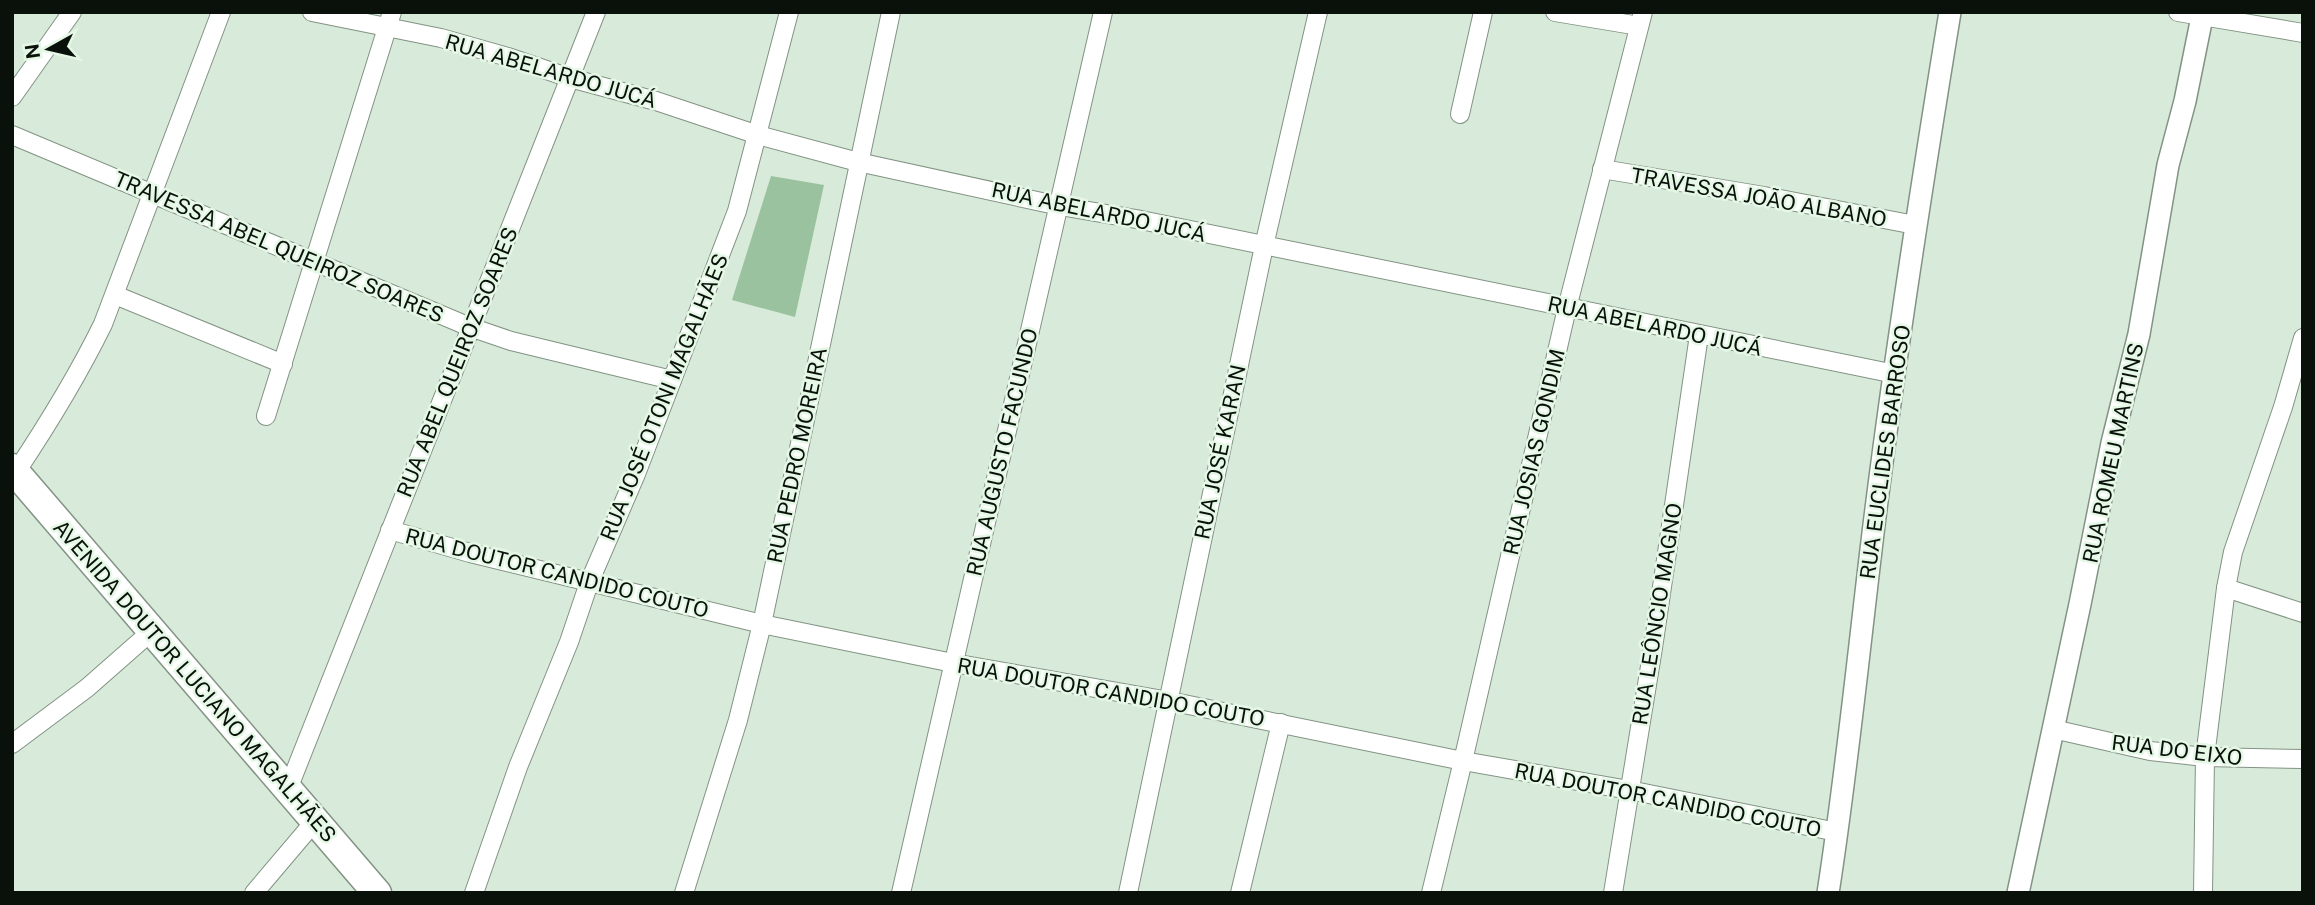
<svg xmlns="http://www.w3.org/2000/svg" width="2315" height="905" viewBox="0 0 2315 905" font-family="'Public Sans',sans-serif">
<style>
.park{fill:#9bc29e}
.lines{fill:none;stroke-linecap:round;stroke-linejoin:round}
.minor-casing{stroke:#829383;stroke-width:20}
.tertiary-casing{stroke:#829383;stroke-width:24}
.primary-casing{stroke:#829383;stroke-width:31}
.minor{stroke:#fff;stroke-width:18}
.tertiary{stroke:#fff;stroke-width:21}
.primary{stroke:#fff;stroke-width:28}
.labels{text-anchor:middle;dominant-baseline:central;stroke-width:5;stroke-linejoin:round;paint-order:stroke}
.street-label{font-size:21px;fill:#0a100a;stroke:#e5f8e6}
</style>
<rect width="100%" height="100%" fill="#d8ead9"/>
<path class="park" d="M 771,176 L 824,185 L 795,317 L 732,300 Z"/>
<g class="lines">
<g class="minor-casing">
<g id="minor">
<path d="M 312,12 L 441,38 L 508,57 L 570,78 L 656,101 L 758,135 L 858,162 L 1060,206 L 1136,219 L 1895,374"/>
<path d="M 1555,12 L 1639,26"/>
<path d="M 2178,12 L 2303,33"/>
<path d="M 12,97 L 72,12"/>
<path d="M 1460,114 L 1483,12"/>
<path d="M 12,135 L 470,327 L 511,341 L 672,380"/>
<path d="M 1602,169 L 1764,196 L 1915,225"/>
<path d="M 115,295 L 283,364"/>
<path d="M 266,416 L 392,12"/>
<path d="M 16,472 C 48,424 78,375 103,324 L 221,12"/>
<path d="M 390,530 L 470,553 L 762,624 L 953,663 L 1169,701 L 1463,761 L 1629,790 L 1837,832"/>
<path d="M 2226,588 L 2303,613"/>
<path d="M 2053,729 L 2150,751 L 2205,757 L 2303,759"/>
<path d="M 12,744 L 87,688 L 153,630"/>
<path d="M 288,789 L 596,12"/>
<path d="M 254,893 L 315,821"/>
<path d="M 474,893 L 518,767 L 569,642 L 589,583 L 636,474 L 737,211 L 789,12"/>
<path d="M 684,893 L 738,720 L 762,624 L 891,12"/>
<path d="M 901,893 L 1103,12"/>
<path d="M 1128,893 L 1264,246 L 1318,12"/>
<path d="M 1240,893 L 1281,723"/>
<path d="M 1431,893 L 1463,761 L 1567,308 L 1643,12"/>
<path d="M 1613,893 L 1653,648 L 1699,335"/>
<path d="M 2203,893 L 2205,757 L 2226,588 L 2233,552 L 2283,407 L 2303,338"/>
</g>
</g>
<g class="tertiary-casing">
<g id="tertiary">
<path d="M 1828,893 C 1847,771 1859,648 1874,525 C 1895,354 1922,183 1950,12"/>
<path d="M 2018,893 L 2080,604 L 2112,443 L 2139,334 L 2168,165 L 2185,101 L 2203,12"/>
</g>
</g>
<g class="primary-casing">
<path id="primary" d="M 12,468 L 377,893"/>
</g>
<use href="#minor" class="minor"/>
<use href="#tertiary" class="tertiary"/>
<use href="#primary" class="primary"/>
</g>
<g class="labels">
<g class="street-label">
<text transform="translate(551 71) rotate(16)">RUA ABELARDO JUCÁ</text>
<text transform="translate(1759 197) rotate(10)">TRAVESSA JOÃO ALBANO</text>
<text transform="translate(1099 212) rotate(12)">RUA ABELARDO JUCÁ</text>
<text transform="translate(279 247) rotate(23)">TRAVESSA ABEL QUEIROZ SOARES</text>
<text transform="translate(1655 326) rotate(12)">RUA ABELARDO JUCÁ</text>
<text transform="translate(457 362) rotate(-68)">RUA ABEL QUEIROZ SOARES</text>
<text transform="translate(664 397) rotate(-68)">RUA JOSÉ OTONI MAGALHÃES</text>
<text transform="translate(1002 452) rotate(-77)">RUA AUGUSTO FACUNDO</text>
<text transform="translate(1220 452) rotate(-78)">RUA JOSÉ KARAN</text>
<text transform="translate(1534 452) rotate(-77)">RUA JOSIAS GONDIM</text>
<text transform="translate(1885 452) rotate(-82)">RUA EUCLIDES BARROSO</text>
<text transform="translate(2113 453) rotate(-78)">RUA ROMEU MARTINS</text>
<text transform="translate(797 455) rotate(-78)">RUA PEDRO MOREIRA</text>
<text transform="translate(557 573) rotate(14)">RUA DOUTOR CANDIDO COUTO</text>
<text transform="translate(1657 614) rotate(-81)">RUA LEÔNCIO MAGNO</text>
<text transform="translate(195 681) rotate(49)">AVENIDA DOUTOR LUCIANO MAGALHÃES</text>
<text transform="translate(1111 692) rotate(10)">RUA DOUTOR CANDIDO COUTO</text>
<text transform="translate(2177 750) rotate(7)">RUA DO EIXO</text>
<text transform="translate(1668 800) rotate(11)">RUA DOUTOR CANDIDO COUTO</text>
</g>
</g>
<rect width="2315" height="905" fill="none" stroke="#0a100a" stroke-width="28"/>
<g transform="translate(49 49) rotate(262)" stroke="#e5f8e6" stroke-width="5" paint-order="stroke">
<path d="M0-5L12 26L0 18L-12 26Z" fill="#0a100a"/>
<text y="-10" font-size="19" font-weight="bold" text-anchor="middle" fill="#0a100a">N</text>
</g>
</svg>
